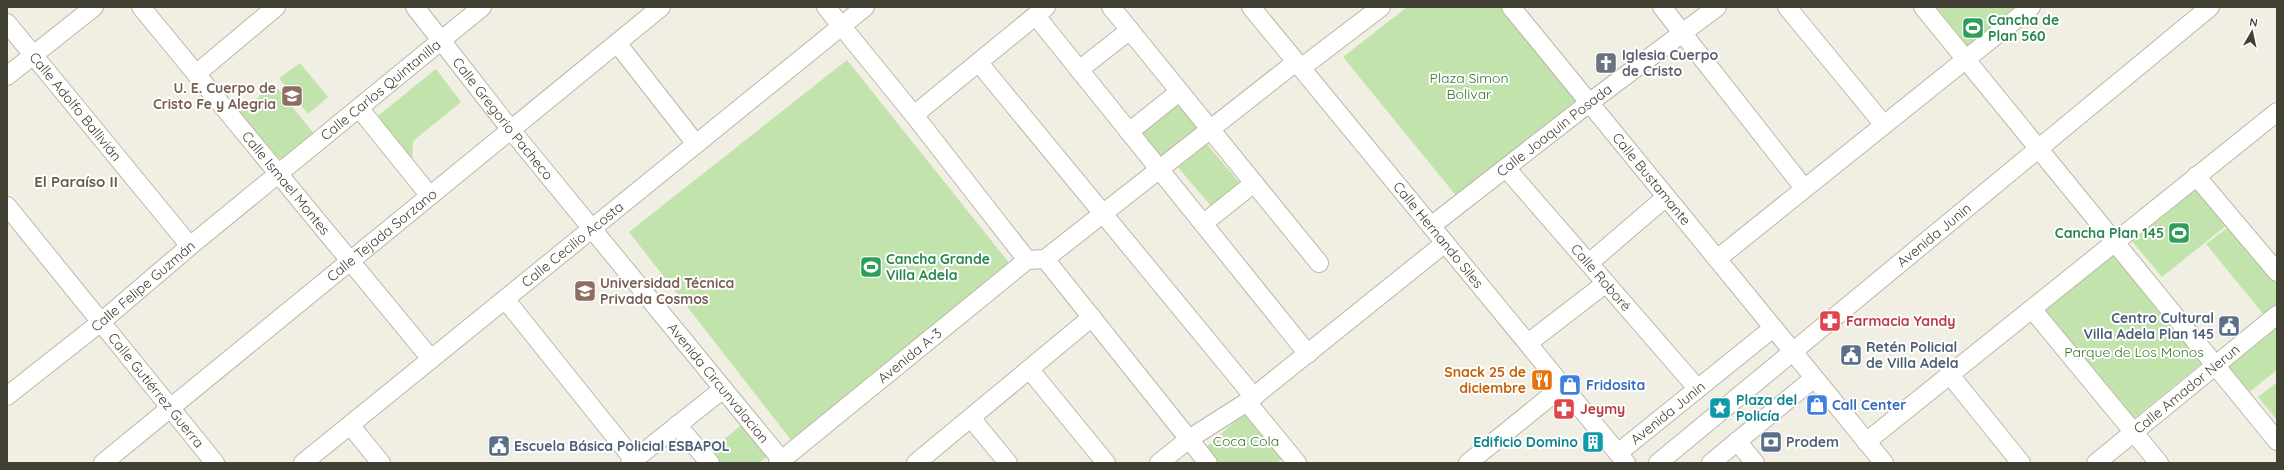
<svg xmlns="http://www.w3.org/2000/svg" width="2284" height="470" viewBox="0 0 2284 470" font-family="Quicksand,sans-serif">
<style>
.green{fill:#c2e4ac}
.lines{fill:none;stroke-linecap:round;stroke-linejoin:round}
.minor-casing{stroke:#bbb7a6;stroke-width:20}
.minor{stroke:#fff;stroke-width:18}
.labels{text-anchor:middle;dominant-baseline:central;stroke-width:4;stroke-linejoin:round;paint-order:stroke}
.leisure-label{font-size:14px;font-weight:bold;fill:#27864d;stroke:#fff;text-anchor:start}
.worship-label{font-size:14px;font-weight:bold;fill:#5b616d;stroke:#fff;text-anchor:start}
.park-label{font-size:14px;fill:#3a712a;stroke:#fff}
.education-label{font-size:14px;font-weight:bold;fill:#785e54;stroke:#fff;text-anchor:end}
.street-label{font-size:14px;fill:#423f33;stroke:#fff}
.service-label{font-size:14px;font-weight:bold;fill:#4e5e75;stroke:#fff;text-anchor:start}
.health-label{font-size:14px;font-weight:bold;fill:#be3a42;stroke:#fff;text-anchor:start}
.food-label{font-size:14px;font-weight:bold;fill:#c56008;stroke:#fff;text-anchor:end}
.shop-label{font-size:14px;font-weight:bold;fill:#366cbe;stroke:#fff;text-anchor:start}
.culture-label{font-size:14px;font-weight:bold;fill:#0d838f;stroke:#fff;text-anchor:start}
.neighbourhood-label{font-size:15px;font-weight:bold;fill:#645e4b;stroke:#fff}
</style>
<rect width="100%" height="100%" fill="#f1efe3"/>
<g class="green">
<path d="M 1407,7 L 1514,7 L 1583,94 L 1458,198 L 1343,57 Z"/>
<path d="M 1935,7 L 2020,7 L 1969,48 Z"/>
<path d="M 847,60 L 1010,264 L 791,440 L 629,232 Z"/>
<path d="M 300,63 L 328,97 L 308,114 L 279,78 Z"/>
<path d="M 436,69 L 461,102 L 413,141 L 412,165 L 374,119 Z"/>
<path d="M 274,84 L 315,135 L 285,159 L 277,158 L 237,115 Z"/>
<path d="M 1178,95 L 1205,129 L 1160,165 L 1133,132 Z"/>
<path d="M 1205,142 L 1240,183 L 1211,206 L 1176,165 Z"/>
<path d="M 2196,188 L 2227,225 L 2162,277 L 2131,240 Z"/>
<path d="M 2231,225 L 2277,282 L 2277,304 L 2264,315 L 2206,244 Z"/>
<path d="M 2111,253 L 2202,363 L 2131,421 L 2040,311 Z"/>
<path d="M 2277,325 L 2277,370 L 2248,393 L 2224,364 Z"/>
<path d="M 2277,382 L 2277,420 L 2258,397 Z"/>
<path d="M 1248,410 L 1287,454 L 1277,463 L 1217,463 L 1205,448 Z"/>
<path d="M 746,421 L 774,451 L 759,463 L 719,463 L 709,452 Z"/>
</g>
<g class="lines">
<g class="minor-casing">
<g id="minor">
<path id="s1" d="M 141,7 L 431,359"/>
<path id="s2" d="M 415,7 L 511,130 L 784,463"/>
<path d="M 826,7 L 914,115 L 1027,260"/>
<path d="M 1111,7 L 1319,263"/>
<path id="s3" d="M 1251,7 L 1626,463"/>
<path id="s4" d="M 1511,7 L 1884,463"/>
<path d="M 1662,7 L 1804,188"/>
<path d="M 1787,7 L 1884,125"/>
<path d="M 1923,7 L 2277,441"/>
<path d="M 1036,16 L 1308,354"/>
<path id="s5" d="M 7,23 L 190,246"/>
<path d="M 617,43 L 696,144"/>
<path d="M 979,63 L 1254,397"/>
<path d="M 1301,68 L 1381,7"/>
<path d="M 1079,70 L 1130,30"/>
<path d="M 196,74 L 276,7"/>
<path d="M 7,76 L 94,7"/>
<path d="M 359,108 L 430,196"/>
<path d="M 914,115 L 1046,7"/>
<path d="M 1129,132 L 1179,92"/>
<path id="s6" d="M 1506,168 L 1697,388"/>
<path d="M 2196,176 L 2277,272"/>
<path id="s7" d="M 7,206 L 215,463"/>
<path d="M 1204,223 L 1254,183"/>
<path id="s8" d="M 1431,226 L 1589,103 L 1717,7"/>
<path d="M 1045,259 L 1296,62"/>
<path d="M 1045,259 L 1208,463"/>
<path d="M 1717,259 L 2031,7"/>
<path d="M 1589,263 L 1666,197"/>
<path d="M 505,299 L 634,460"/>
<path d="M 2032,309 L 2159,463"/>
<path d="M 1528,343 L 1606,283"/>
<path d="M 1030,370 L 1106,463"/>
<path d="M 1950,375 L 2021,463"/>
<path id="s9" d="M 7,396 L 101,322 L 190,246 L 482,7"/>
<path d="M 1247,402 L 1297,463"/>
<path d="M 971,418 L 1008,463"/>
<path d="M 350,425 L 381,463"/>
<path d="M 677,425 L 710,463"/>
<path d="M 1737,441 L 1755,463"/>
<path d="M 1866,442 L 2277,112"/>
<path id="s10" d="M 1618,453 L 1773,328"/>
<path id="s11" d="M 103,463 L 661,7"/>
<path id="s12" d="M 303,463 L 865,7"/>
<path d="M 630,463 L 723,389"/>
<path id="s13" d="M 778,463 L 1027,260 L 1045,259"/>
<path d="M 916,463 L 1092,317"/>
<path d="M 1159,463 L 1189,439 L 1247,402 L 1445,243"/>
<path d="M 1468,463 L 1563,386"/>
<path id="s14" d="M 1658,463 L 2210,7"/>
<path d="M 1711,463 L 1814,378"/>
<path id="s15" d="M 2096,463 L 2277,315"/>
</g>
</g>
<use href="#minor" class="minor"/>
</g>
<defs>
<g id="stadium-square" transform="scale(1.15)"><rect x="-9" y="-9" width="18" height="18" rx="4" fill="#2e9e5b" stroke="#fff"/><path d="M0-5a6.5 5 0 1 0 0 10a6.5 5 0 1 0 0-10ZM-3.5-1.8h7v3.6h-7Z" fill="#fff"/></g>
<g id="church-square" transform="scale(1.15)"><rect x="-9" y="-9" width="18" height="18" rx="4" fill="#6b7280" stroke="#fff"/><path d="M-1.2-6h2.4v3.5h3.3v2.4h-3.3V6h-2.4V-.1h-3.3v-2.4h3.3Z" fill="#fff"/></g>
<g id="school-square" transform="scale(1.15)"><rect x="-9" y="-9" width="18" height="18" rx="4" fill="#8d6e63" stroke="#fff"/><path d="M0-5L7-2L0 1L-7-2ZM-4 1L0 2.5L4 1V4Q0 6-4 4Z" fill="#fff"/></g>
<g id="university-square" transform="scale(1.15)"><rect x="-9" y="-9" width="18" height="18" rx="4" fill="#8d6e63" stroke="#fff"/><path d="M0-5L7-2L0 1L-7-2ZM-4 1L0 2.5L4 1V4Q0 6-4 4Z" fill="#fff"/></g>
<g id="pharmacy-square" transform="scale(1.15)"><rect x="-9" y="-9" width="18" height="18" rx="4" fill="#e0444e" stroke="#fff"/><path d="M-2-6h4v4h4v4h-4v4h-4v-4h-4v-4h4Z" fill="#fff"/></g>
<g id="civic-square" transform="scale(1.15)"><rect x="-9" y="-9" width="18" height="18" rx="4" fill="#5c6f8a" stroke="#fff"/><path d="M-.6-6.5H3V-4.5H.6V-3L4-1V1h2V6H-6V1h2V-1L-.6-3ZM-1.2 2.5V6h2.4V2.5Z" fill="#fff"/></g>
<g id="restaurant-square" transform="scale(1.15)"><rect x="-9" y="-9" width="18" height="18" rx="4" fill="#e8710a" stroke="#fff"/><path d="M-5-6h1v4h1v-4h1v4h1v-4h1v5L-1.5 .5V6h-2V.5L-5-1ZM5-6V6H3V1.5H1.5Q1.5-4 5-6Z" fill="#fff"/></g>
<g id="shop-square" transform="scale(1.15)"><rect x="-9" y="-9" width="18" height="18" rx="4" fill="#3f7fe0" stroke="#fff"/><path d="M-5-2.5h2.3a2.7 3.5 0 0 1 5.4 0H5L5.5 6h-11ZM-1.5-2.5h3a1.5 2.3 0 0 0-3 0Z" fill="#fff"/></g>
<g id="sight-square" transform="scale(1.15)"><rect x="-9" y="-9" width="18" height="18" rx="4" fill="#0f9aa8" stroke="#fff"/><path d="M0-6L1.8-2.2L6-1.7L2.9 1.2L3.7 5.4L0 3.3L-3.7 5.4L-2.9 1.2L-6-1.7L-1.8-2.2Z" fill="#fff"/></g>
<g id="building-square" transform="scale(1.15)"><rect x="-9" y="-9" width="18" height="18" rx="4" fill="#0f9aa8" stroke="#fff"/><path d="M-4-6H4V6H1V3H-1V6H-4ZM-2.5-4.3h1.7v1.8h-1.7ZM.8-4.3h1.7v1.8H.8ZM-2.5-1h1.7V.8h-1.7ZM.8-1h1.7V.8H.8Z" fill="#fff"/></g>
<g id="bank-square" transform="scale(1.15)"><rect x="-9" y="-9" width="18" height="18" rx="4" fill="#5c6f8a" stroke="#fff"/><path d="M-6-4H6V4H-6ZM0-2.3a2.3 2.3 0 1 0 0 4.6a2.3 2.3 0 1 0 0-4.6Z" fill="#fff"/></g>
</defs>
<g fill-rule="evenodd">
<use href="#stadium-square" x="1973" y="28"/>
<use href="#church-square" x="1606" y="63"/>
<use href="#school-square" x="292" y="96"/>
<use href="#stadium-square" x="2179" y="233"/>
<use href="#stadium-square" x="871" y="267"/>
<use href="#university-square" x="585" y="291"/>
<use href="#pharmacy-square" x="1830" y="321"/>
<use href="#civic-square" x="2229" y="326"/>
<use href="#civic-square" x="1851" y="355"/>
<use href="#restaurant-square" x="1542" y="380"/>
<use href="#shop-square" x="1570" y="385"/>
<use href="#shop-square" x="1817" y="405"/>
<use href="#sight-square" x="1720" y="408"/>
<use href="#pharmacy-square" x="1564" y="409"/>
<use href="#building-square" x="1593" y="442"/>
<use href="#bank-square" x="1771" y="442"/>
<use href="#civic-square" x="499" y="446"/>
</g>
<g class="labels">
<g class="leisure-label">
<text x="1988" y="20">Cancha de<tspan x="1988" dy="16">Plan 560</tspan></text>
<text x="2164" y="233" text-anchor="end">Cancha Plan 145</text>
<text x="886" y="259">Cancha Grande<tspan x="886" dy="16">Villa Adela</tspan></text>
</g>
<g class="worship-label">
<text x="1622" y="55">Iglesia Cuerpo<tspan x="1622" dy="16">de Cristo</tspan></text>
</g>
<g class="park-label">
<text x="1469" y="78">Plaza Simon<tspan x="1469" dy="16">Bolivar</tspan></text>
<text x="2134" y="352">Parque de Los Monos</text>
<text x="1246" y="441">Coca Cola</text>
</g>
<g class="education-label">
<text x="276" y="88">U. E. Cuerpo de<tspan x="276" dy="16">Cristo Fe y Alegria</tspan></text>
<text x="600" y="283" text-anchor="start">Universidad Técnica<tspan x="600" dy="16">Privada Cosmos</tspan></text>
</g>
<g class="street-label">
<text stroke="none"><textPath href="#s9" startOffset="483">Calle Carlos Quintanilla</textPath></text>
<text stroke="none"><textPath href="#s5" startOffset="108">Calle Adolfo Ballivián</textPath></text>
<text stroke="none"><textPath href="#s2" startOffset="142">Calle Gregorio Pacheco</textPath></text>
<text stroke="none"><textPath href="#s8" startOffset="156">Calle Joaquin Posada</textPath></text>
<text stroke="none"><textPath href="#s4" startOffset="222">Calle Bustamante</textPath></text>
<text stroke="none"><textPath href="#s1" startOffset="228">Calle Ismael Montes</textPath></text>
<text stroke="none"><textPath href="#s14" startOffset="358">Avenida Junin</textPath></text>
<text stroke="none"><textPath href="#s11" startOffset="360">Calle Tejada Sorzano</textPath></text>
<text stroke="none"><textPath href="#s3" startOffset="295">Calle Hernando Siles</textPath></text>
<text stroke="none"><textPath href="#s12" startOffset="347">Calle Cecilio Acosta</textPath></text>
<text stroke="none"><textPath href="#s6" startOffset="145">Calle Roboré</textPath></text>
<text stroke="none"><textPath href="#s9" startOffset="175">Calle Felipe Guzmán</textPath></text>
<text stroke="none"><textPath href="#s13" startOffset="170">Avenida A-3</textPath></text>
<text stroke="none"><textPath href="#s2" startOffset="483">Avenida Circunvalacion</textPath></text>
<text stroke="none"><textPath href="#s15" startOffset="117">Calle Amador Nerun</textPath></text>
<text stroke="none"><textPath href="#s7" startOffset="237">Calle Gutiérrez Guerra</textPath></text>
<text stroke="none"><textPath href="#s10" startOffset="64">Avenida Junin</textPath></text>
</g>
<g class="service-label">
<text x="2214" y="318" text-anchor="end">Centro Cultural<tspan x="2214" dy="16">Villa Adela Plan 145</tspan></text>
<text x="1866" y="347">Retén Policial<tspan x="1866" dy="16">de Villa Adela</tspan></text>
<text x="1786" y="442">Prodem</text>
<text x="514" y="446">Escuela Básica Policial ESBAPOL</text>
</g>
<g class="health-label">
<text x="1846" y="321">Farmacia Yandy</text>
<text x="1580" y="409">Jeymy</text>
</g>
<g class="food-label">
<text x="1526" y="372">Snack 25 de<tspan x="1526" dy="16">diciembre</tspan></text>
</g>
<g class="shop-label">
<text x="1586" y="385">Fridosita</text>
<text x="1832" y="405">Call Center</text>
</g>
<g class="culture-label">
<text x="1736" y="400">Plaza del<tspan x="1736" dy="16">Policía</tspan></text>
<text x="1578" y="442" text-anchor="end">Edificio Domino</text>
</g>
<g class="neighbourhood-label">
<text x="76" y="181">El Paraíso II</text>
</g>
</g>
<rect width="2284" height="470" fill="none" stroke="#423f33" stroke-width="16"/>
<g transform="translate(2252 32) rotate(9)" stroke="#ffffff" stroke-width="3" paint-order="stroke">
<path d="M0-3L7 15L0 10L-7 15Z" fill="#423f33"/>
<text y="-6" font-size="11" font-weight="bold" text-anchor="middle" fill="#423f33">N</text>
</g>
</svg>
